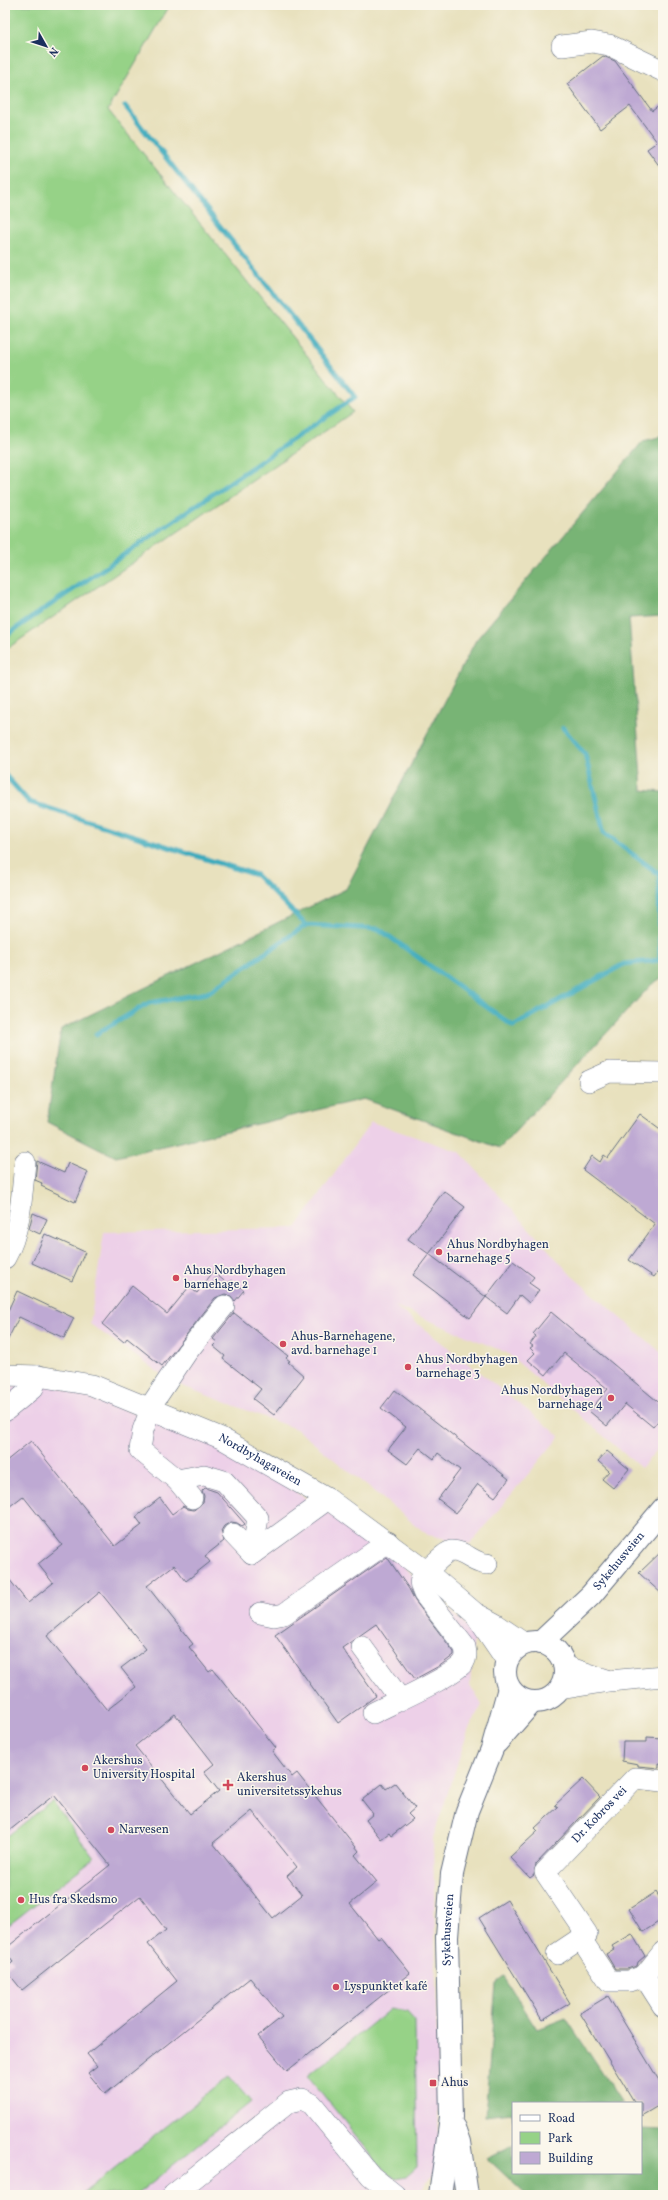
<svg xmlns="http://www.w3.org/2000/svg" width="668" height="2200" viewBox="0 0 668 2200" font-family="Vollkorn,serif">
<style>
.built{fill:#edd0e8}
.green{fill:#96d287;stroke:#588072}
.forest{fill:#78b474;stroke:#4a7269}
.lines{fill:none;stroke-linecap:round;stroke-linejoin:round}
.stream{stroke:#3eabbd;stroke-width:5}
.building{fill:#bea9d3;fill-rule:evenodd}
.minor-casing{stroke:#636d80;stroke-width:22}
.major-casing{stroke:#636d80;stroke-width:24}
.minor{stroke:#fff;stroke-width:21}
.major{stroke:#fff;stroke-width:22}
.poi-dot{fill:#d1495b;stroke:#fbf7ec;stroke-width:1.5}
.labels{text-anchor:middle;dominant-baseline:central;stroke-width:3;stroke-linejoin:round;paint-order:stroke}
.poi-label{font-size:12px;fill:#1b2f5e;stroke:#fbf7ec;text-anchor:start}
.street-label{font-size:12px;fill:#1b2f5e;stroke:#fbf7ec}
</style>
<rect width="100%" height="100%" fill="#fbf7ec"/>
<filter id="ink" filterUnits="userSpaceOnUse"><feTurbulence type="fractalNoise" baseFrequency=".025" numOctaves="2"/><feDisplacementMap in="SourceGraphic" scale="8" xChannelSelector="R" yChannelSelector="G"/><feConvolveMatrix kernelMatrix="1 2 1 2 8 2 1 2 1" color-interpolation-filters="sRGB"/></filter>
<filter id="wash" filterUnits="userSpaceOnUse"><feTurbulence type="fractalNoise" baseFrequency=".012" numOctaves="4" result="noise"/><feDisplacementMap in="SourceGraphic" scale="16" xChannelSelector="R" yChannelSelector="G"/><feGaussianBlur stdDeviation="0.9" result="paint"/><feColorMatrix in="noise" values="0 0 0 0 0 0 0 0 0 0 0 0 0 0 0 0 0 1.4 0 .05"/><feComposite in="paint" operator="in"/></filter>
<g filter="url(#wash)">
<rect width="100%" height="100%" fill="#e8e1be"/>
<g class="built">
<path d="M 371,1122 L 460,1152 L 572,1276 L 663,1354 L 663,1443 L 641,1468 L 507,1353 L 395,1306 L 560,1436 L 470,1544 L 428,1535 L 296,1429 L 172,1382 L 90,1324 L 104,1232 L 296,1228 Z"/>
<path d="M 45,1383 L 219,1442 L 388,1552 L 474,1633 L 470,1685 L 482,1705 L 468,1731 L 433,1838 L 439,2150 L 437,2168 L 417,2195 L 5,2195 L 5,1386 Z"/>
</g>
<g class="green">
<path d="M 5,5 L 170,5 L 108,110 L 353,412 L 5,650 Z"/>
<path d="M 52,1801 L 94,1858 L 5,1928 L 5,1838 Z"/>
<path d="M 390,2009 L 407,2012 L 415,2021 L 417,2167 L 406,2177 L 395,2179 L 385,2172 L 308,2076 Z"/>
<path d="M 229,2076 L 251,2102 L 136,2195 L 81,2195 Z"/>
</g>
<g class="forest">
<path d="M 663,436 L 663,616 L 629,618 L 642,790 L 663,792 L 663,977 L 652,984 L 500,1148 L 364,1099 L 116,1157 L 47,1122 L 61,1029 L 346,889 L 476,640 L 643,441 Z"/>
<path d="M 504,1977 L 537,2029 L 566,2018 L 622,2103 L 513,2103 L 513,2120 L 512,2113 L 485,2116 L 496,1983 Z"/>
<path d="M 641,2129 L 663,2130 L 663,2195 L 526,2195 L 487,2158 L 513,2145 L 513,2173 L 641,2173 Z"/>
</g>
<g class="lines">
<g class="stream">
<path d="M 5,636 L 355,397 L 125,106"/>
<path d="M 5,775 L 29,802 L 256,875 L 306,925 L 379,929 L 513,1026 L 624,964 L 660,960 L 659,874 L 604,833 L 585,754 L 563,728"/>
<path d="M 96,1034 L 149,1003 L 207,993 L 306,925"/>
</g>
</g>
<g id="blocks">
<g class="building">
<path d="M 603,56 L 615,61 L 652,111 L 663,103 L 663,171 L 647,149 L 657,142 L 630,106 L 600,129 L 567,84 Z"/>
<path d="M 640,1114 L 663,1131 L 663,1265 L 654,1277 L 629,1260 L 655,1224 L 583,1170 L 592,1156 L 600,1162 L 604,1155 L 608,1158 Z"/>
<path d="M 37,1161 L 64,1173 L 68,1163 L 88,1172 L 75,1202 L 41,1186 L 42,1183 L 35,1180 Z"/>
<path d="M 444,1191 L 465,1207 L 429,1254 L 486,1297 L 513,1261 L 534,1277 L 529,1283 L 539,1290 L 529,1303 L 520,1295 L 507,1313 L 486,1297 L 470,1318 L 413,1275 L 429,1254 L 408,1239 Z"/>
<path d="M 33,1213 L 47,1219 L 40,1234 L 29,1229 Z"/>
<path d="M 45,1234 L 85,1252 L 72,1281 L 32,1263 Z"/>
<path d="M 213,1272 L 228,1284 L 231,1280 L 244,1290 L 235,1301 L 231,1296 L 225,1294 L 215,1298 L 162,1366 L 127,1338 L 124,1342 L 102,1324 L 132,1286 L 167,1314 L 189,1287 L 197,1293 Z"/>
<path d="M 17,1291 L 74,1318 L 64,1338 L 19,1317 L 5,1345 L 5,1317 Z"/>
<path d="M 551,1312 L 663,1406 L 663,1415 L 653,1427 L 625,1404 L 607,1426 L 589,1411 L 608,1389 L 564,1353 L 546,1375 L 528,1360 L 535,1353 L 530,1348 L 533,1346 L 530,1344 L 536,1336 L 533,1334 Z"/>
<path d="M 234,1313 L 288,1356 L 286,1358 L 290,1361 L 288,1362 L 304,1376 L 274,1415 L 253,1399 L 261,1389 L 223,1359 L 225,1356 L 213,1346 L 217,1342 L 213,1339 Z"/>
<path d="M 395,1390 L 509,1479 L 495,1497 L 478,1484 L 456,1513 L 438,1499 L 460,1470 L 438,1453 L 434,1459 L 420,1448 L 407,1464 L 388,1450 L 406,1427 L 381,1408 Z"/>
<path d="M 31,1441 L 115,1546 L 142,1525 L 136,1517 L 160,1498 L 172,1514 L 183,1506 L 188,1509 L 194,1510 L 203,1502 L 204,1496 L 202,1491 L 205,1488 L 217,1492 L 245,1524 L 242,1526 L 237,1523 L 231,1522 L 224,1526 L 221,1531 L 224,1541 L 205,1556 L 210,1562 L 186,1581 L 174,1565 L 147,1586 L 193,1644 L 189,1647 L 209,1672 L 213,1669 L 276,1748 L 272,1751 L 292,1777 L 297,1773 L 359,1851 L 355,1855 L 377,1882 L 350,1904 L 378,1939 L 381,1937 L 410,1973 L 287,2071 L 258,2036 L 282,2017 L 250,1978 L 105,2094 L 88,2073 L 97,2066 L 87,2054 L 177,1981 L 148,1944 L 166,1930 L 140,1896 L 22,1990 L 5,1969 L 13,1962 L 5,1952 L 5,1949 L 110,1865 L 54,1795 L 5,1834 L 5,1574 L 28,1603 L 53,1583 L 38,1564 L 62,1545 L 23,1496 L 5,1510 L 5,1462 ZM 100,1592 L 146,1649 L 121,1668 L 136,1687 L 107,1710 L 47,1636 ZM 175,1714 L 214,1764 L 204,1772 L 219,1791 L 190,1814 L 135,1746 ZM 252,1811 L 297,1867 L 287,1876 L 302,1895 L 273,1918 L 213,1843 Z"/>
<path d="M 607,1451 L 629,1469 L 613,1488 L 602,1479 L 609,1471 L 598,1461 Z"/>
<path d="M 663,1550 L 663,1595 L 639,1573 Z"/>
<path d="M 387,1557 L 409,1589 L 415,1601 L 454,1652 L 454,1655 L 441,1665 L 415,1679 L 376,1624 L 342,1648 L 376,1696 L 338,1723 L 275,1635 Z"/>
<path d="M 647,1737 L 662,1738 L 663,1764 L 659,1763 L 659,1768 L 638,1766 L 638,1764 L 622,1761 L 623,1742 L 647,1742 Z"/>
<path d="M 583,1779 L 600,1797 L 536,1864 L 534,1875 L 530,1878 L 510,1857 L 538,1831 L 535,1828 L 558,1807 L 555,1805 Z"/>
<path d="M 395,1783 L 415,1808 L 408,1814 L 413,1819 L 391,1836 L 389,1833 L 381,1839 L 366,1820 L 373,1814 L 362,1800 L 382,1784 L 386,1789 Z"/>
<path d="M 656,1892 L 663,1903 L 663,1919 L 643,1932 L 629,1909 Z"/>
<path d="M 507,1900 L 570,2003 L 542,2020 L 479,1918 Z"/>
<path d="M 632,1934 L 645,1956 L 638,1962 L 637,1966 L 627,1969 L 615,1969 L 606,1954 L 614,1949 L 612,1946 Z"/>
<path d="M 608,1996 L 663,2087 L 663,2103 L 641,2116 L 641,2103 L 635,2103 L 580,2013 Z"/>
</g>
</g>
</g>
<g filter="url(#ink)">
<use href="#blocks" fill-opacity="0" stroke="#636d80" stroke-width="1"/>
<g class="lines">
<g class="minor-casing">
<g id="minor">
<path d="M 562,46 L 592,42 L 609,45 L 663,71"/>
<path d="M 589,1081 L 609,1072 L 663,1073"/>
<path d="M 5,1258 C 21,1230 22,1193 25,1162"/>
<path id="s1" d="M 5,1375 L 38,1376 L 92,1385 L 221,1438 L 328,1499 L 427,1572 L 475,1613 L 497,1625 L 525,1644"/>
<path d="M 5,1411 L 33,1388 L 38,1376"/>
<path d="M 177,1480 L 204,1475 L 224,1481 L 258,1518 L 252,1554"/>
<path d="M 192,1498 L 177,1480 L 140,1450 L 143,1430 L 154,1401 L 187,1352 L 224,1306"/>
<path d="M 233,1534 L 252,1554 L 328,1499"/>
<path d="M 260,1613 L 274,1616 L 284,1614 L 388,1542"/>
<path d="M 477,1617 L 507,1661"/>
<path d="M 362,1647 L 400,1699"/>
<path d="M 564,1666 L 607,1680"/>
<path d="M 560,1689 L 609,1681 L 663,1676"/>
<path d="M 373,1713 C 392,1703 453,1677 464,1662 C 467,1657 466,1653 465,1647 L 424,1594 C 422,1589 419,1584 421,1579 C 424,1573 445,1552 451,1551 C 464,1550 474,1564 487,1564"/>
<path d="M 581,1939 L 609,1981 L 629,1981 L 644,1976 L 663,2006"/>
<path id="s2" d="M 557,1954 L 587,1934 L 545,1872 L 635,1778 L 663,1781"/>
<path d="M 644,1976 L 663,1952"/>
<path d="M 173,2195 L 289,2102 L 302,2099 L 312,2104 L 371,2176 L 395,2195"/>
</g>
</g>
<g class="major-casing">
<g id="major">
<circle cx="535" cy="1672" r="30"/>
<path id="s3" d="M 540,1643 L 591,1595 L 663,1509"/>
<path d="M 497,1742 L 532,1702"/>
<path d="M 454,2128 L 459,2142 L 467,2195"/>
<path id="s4" d="M 440,2195 L 451,2117 L 447,1937 L 452,1874 L 467,1811 L 492,1749 L 509,1688"/>
</g>
</g>
<use href="#minor" class="minor"/>
<use href="#major" class="major"/>
</g>
</g>
<g class="poi-dot">
<circle cx="439" cy="1252" r="4"/>
<circle cx="176" cy="1278" r="4"/>
<circle cx="283" cy="1344" r="4"/>
<circle cx="408" cy="1367" r="4"/>
<circle cx="611" cy="1398" r="4"/>
<circle cx="85" cy="1768" r="4"/>
<path d="M226 1779h4v4h4v4h-4v4h-4v-4h-4v-4h4z"/>
<circle cx="111" cy="1830" r="4"/>
<circle cx="21" cy="1900" r="4"/>
<circle cx="336" cy="1987" r="4"/>
<rect x="429" y="2079" width="8" height="8" rx="2"/>
</g>
<g class="labels">
<g class="poi-label">
<text x="447" y="1245">Ahus Nordbyhagen<tspan x="447" dy="14">barnehage 5</tspan></text>
<text x="184" y="1271">Ahus Nordbyhagen<tspan x="184" dy="14">barnehage 2</tspan></text>
<text x="291" y="1337">Ahus-Barnehagene,<tspan x="291" dy="14">avd. barnehage 1</tspan></text>
<text x="416" y="1360">Ahus Nordbyhagen<tspan x="416" dy="14">barnehage 3</tspan></text>
<text x="603" y="1391" text-anchor="end">Ahus Nordbyhagen<tspan x="603" dy="14">barnehage 4</tspan></text>
<text x="93" y="1761">Akershus<tspan x="93" dy="14">University Hospital</tspan></text>
<text x="237" y="1778">Akershus<tspan x="237" dy="14">universitetssykehus</tspan></text>
<text x="119" y="1830">Narvesen</text>
<text x="29" y="1900">Hus fra Skedsmo</text>
<text x="344" y="1987">Lyspunktet kafé</text>
<text x="441" y="2083">Ahus</text>
</g>
<g class="street-label">
<text stroke="none"><textPath href="#s1" startOffset="272">Nordbyhagaveien</textPath></text>
<text stroke="none"><textPath href="#s3" startOffset="114">Sykehusveien</textPath></text>
<text stroke="none"><textPath href="#s2" startOffset="190">Dr. Kobros vei</textPath></text>
<text stroke="none"><textPath href="#s4" startOffset="266">Sykehusveien</textPath></text>
</g>
</g>
<rect width="668" height="2200" fill="none" stroke="#fbf7ec" stroke-width="20"/>
<rect x="512" y="2102" width="130" height="72" fill="#fbf7ec" stroke="#a1a7b3"/>
<rect x="520" y="2115" width="20" height="6" fill="#ffffff" stroke="#a1a7b3"/>
<text x="548" y="2122" font-size="12" fill="#1b2f5e">Road</text>
<rect x="520" y="2132" width="20" height="12" fill="#96d287" stroke="#a1a7b3"/>
<text x="548" y="2142" font-size="12" fill="#1b2f5e">Park</text>
<rect x="520" y="2152" width="20" height="12" fill="#bea9d3" stroke="#a1a7b3"/>
<text x="548" y="2162" font-size="12" fill="#1b2f5e">Building</text>
<g transform="translate(46 46) rotate(129)" stroke="#fbf7ec" stroke-width="3" paint-order="stroke">
<path d="M0-3L7 15L0 10L-7 15Z" fill="#1b2f5e"/>
<text y="-6" font-size="11" font-weight="bold" text-anchor="middle" fill="#1b2f5e">N</text>
</g>
</svg>
